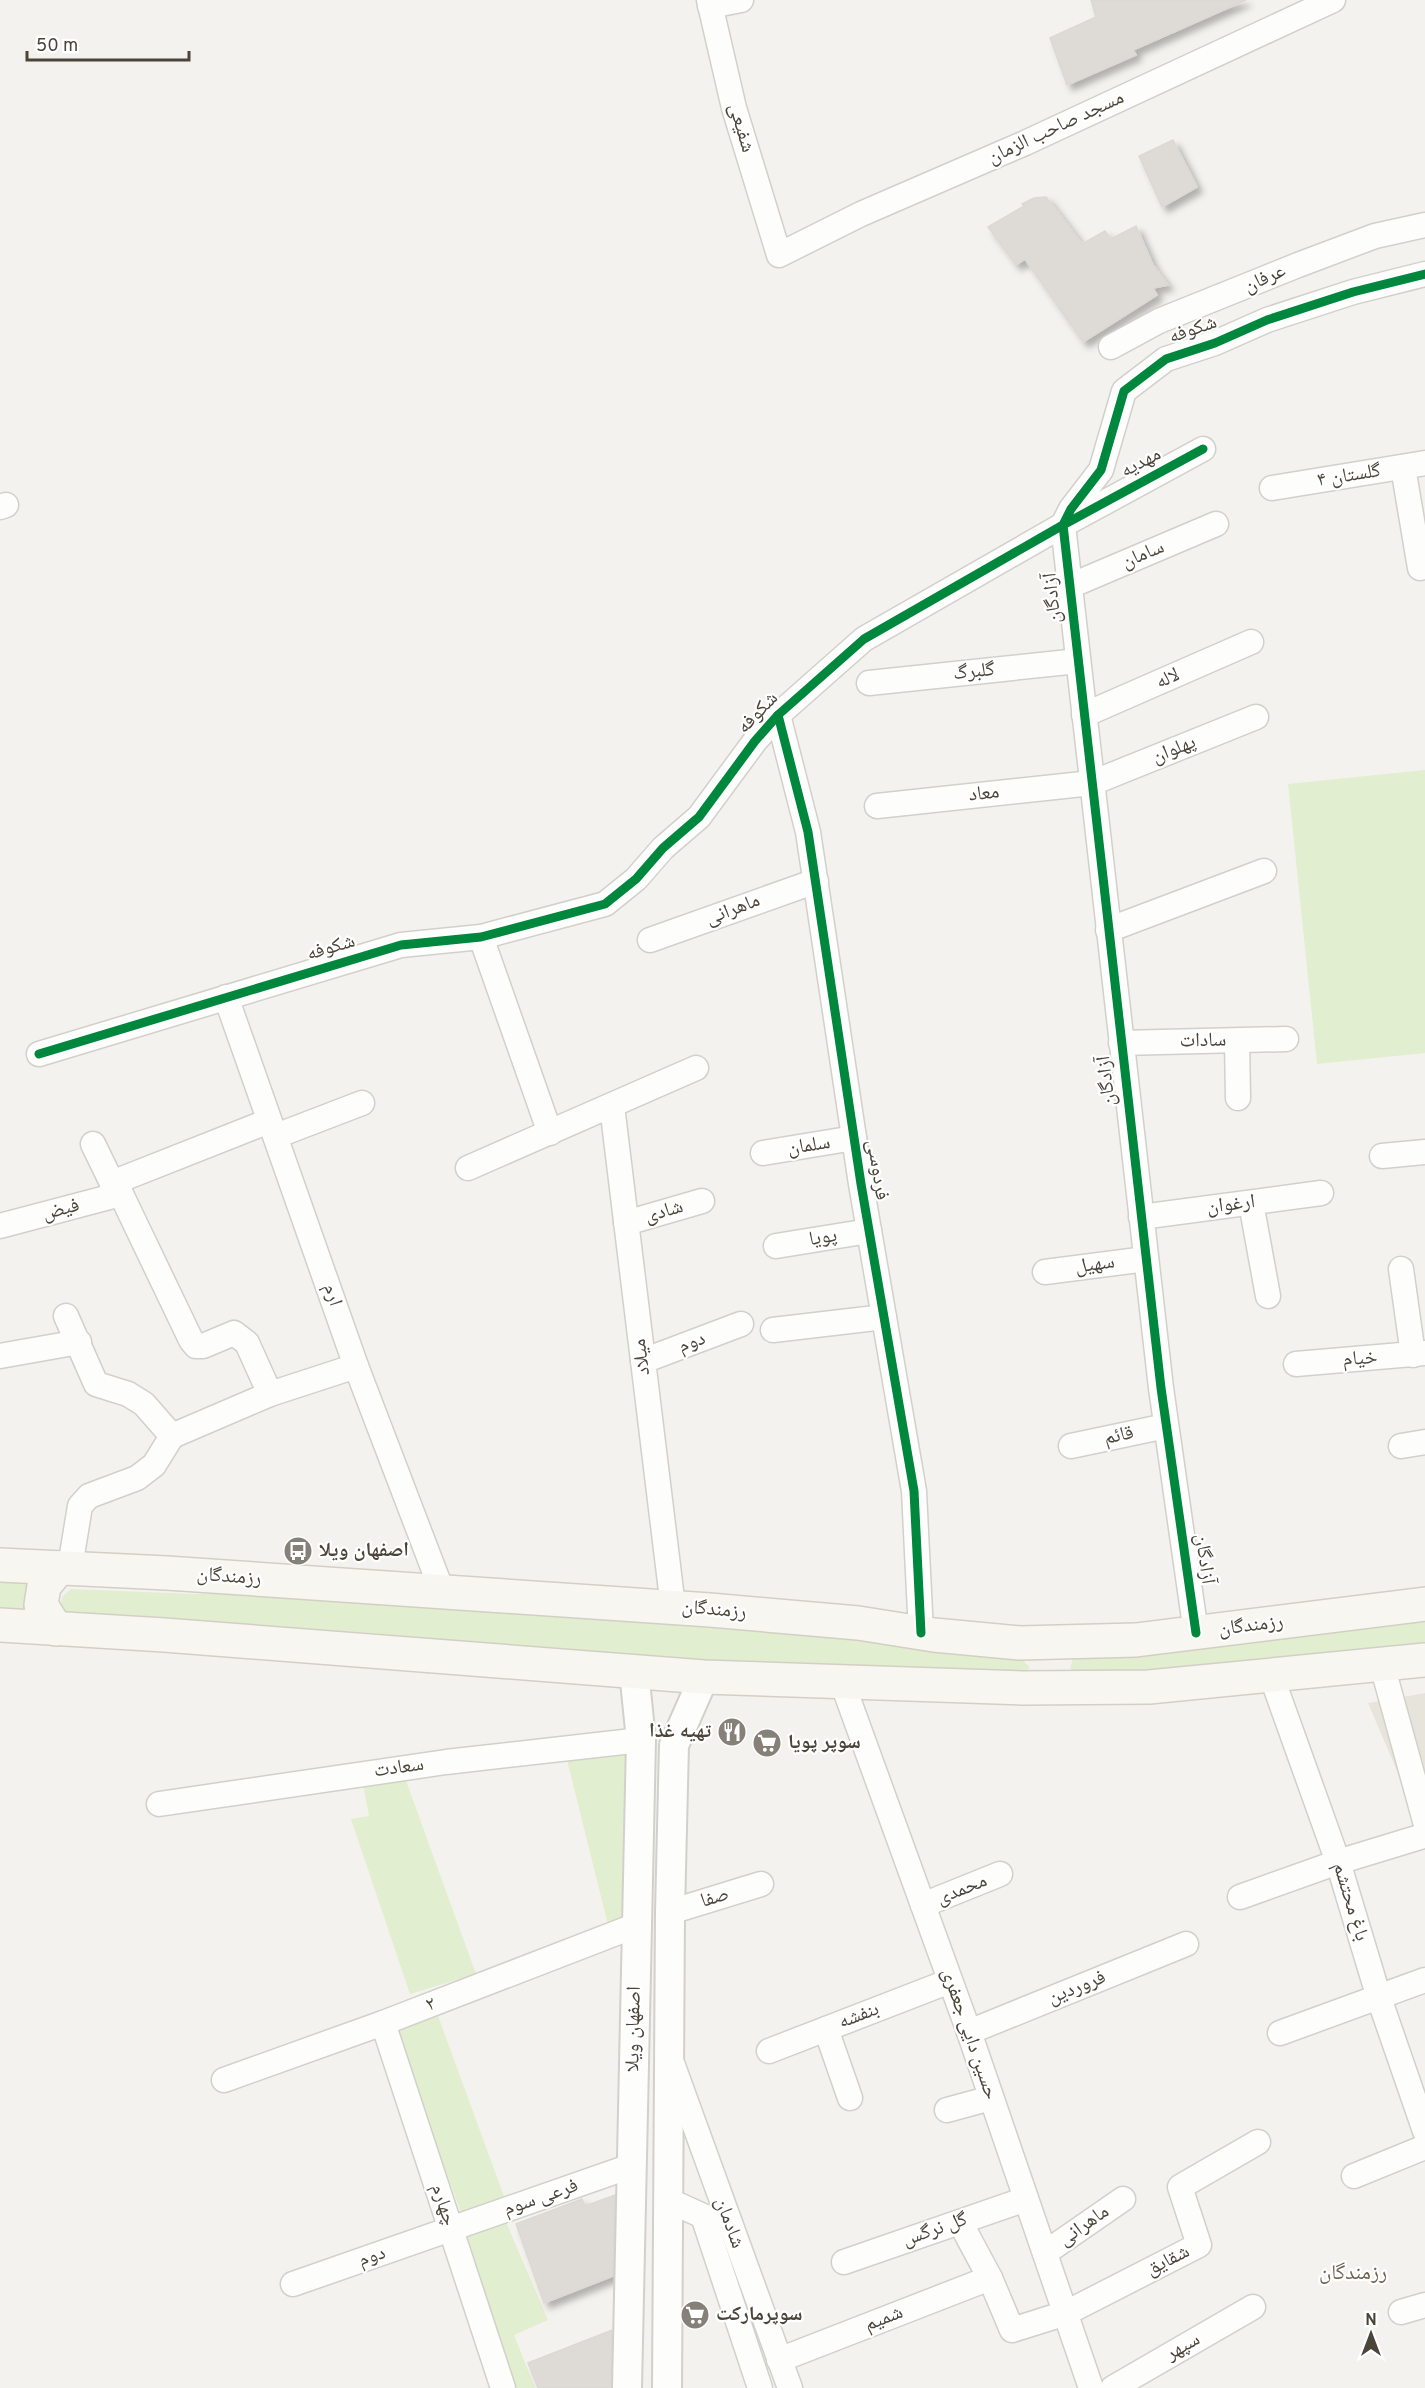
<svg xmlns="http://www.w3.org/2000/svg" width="1425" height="2388" viewBox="0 0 1425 2388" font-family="Overpass,'Noto Naskh Arabic',sans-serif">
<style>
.residential{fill:#e7e4dc}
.green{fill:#e1eecf}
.building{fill:#dedbd6;stroke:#dcd9d4;stroke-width:1.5;filter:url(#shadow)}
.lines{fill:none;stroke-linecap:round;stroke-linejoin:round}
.minor-casing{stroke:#d2d0cb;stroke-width:27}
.tertiary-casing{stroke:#d2d0cb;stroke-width:32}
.secondary-casing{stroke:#d3cfc5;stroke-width:36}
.minor{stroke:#fdfdfc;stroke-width:24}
.tertiary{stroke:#fdfdfc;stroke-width:28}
.secondary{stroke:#f7f6f1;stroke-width:33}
.cycleway-casing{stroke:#fff;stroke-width:13}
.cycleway{stroke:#00873e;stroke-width:9}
.labels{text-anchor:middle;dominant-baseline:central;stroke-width:4.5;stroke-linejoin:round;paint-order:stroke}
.street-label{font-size:20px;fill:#4b4439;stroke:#fff}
.poi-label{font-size:20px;font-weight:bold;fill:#4b4439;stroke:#fff;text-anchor:start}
.neighbourhood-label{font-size:21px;fill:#6e6250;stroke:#fff}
</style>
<defs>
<filter id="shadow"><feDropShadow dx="5.5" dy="5.5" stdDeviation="3" flood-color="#0004"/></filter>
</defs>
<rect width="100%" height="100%" fill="#f4f2ee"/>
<path class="residential" d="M 1425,1693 L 1425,1836 L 1368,1703 Z"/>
<g class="green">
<path d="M 1425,770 L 1425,1053 L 1317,1064 L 1288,784 Z"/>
<path d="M 0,1575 L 44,1577 L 43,1619 L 0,1617 Z"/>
<path d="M 71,1589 L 192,1594 L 288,1593 L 885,1639 L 1022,1659 L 1030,1668 L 1022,1674 L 956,1668 L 752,1666 L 359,1632 L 66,1615 L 59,1608 L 63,1596 Z"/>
<path d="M 1425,1619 L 1425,1651 L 1096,1674 L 1070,1669 L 1073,1658 L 1095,1655 Z"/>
<path d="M 630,1752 L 627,1917 L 608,1925 L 567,1760 Z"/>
<path d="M 405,1778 L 476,1974 L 410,1994 L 351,1819 L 369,1816 L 363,1784 Z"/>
<path d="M 438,2016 L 505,2199 L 462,2215 L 395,2032 Z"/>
<path d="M 506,2222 L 548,2320 L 514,2335 L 535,2388 L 513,2388 L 467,2235 Z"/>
</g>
<g class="building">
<path d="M 1091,0 L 1246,0 L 1133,50 L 1136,55 L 1067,85 L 1050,38 L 1096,17 Z"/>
<path d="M 1173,140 L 1197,187 L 1162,207 L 1139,156 Z"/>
<path d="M 1046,197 L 1082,244 L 1105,231 L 1111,239 L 1136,226 L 1153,265 L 1168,285 L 1153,288 L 1157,295 L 1083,342 L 1025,259 L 1016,265 L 988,227 L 1024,206 L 1022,204 L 1034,198 Z"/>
<path d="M 615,2195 L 613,2276 L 544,2303 L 516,2224 L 582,2199 L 585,2206 Z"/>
<path d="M 612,2330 L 611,2388 L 538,2388 L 528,2363 Z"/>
</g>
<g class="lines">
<g class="minor-casing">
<g id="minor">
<path d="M 709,0 L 734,108 L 779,255 L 861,214 L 1025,143 L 1333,0"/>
<path d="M 710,6 L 741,0"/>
<path d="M 1111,347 L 1159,321 L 1298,265 L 1375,236 L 1425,225"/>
<path d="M 1403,467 L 1420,568"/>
<path d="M 1272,488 L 1425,463"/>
<path d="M 0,507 L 6,505"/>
<path d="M 1070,586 L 1216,524"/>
<path d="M 869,683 L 1078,661"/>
<path d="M 778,715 L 808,832 L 861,1184 L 914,1491 L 921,1633"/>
<path d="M 1084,715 L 1251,642"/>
<path d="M 877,806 L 1092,783 L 1256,717"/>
<path d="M 1108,930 L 1264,871"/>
<path d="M 481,937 L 550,1133"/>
<path d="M 650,940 L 816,881"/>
<path d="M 226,997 L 356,1366 L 442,1591"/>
<path d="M 1237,1041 L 1238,1098"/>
<path d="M 1121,1043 L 1286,1039"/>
<path d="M 39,1054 L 401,945 L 481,937 L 605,904 L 636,879 L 663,848 L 699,817 L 755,741 L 778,715 L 864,639 L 1063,525 L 1071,509 L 1101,470 L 1124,391 L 1166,359 L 1215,343 L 1267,320 L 1353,292 L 1425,274"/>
<path d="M 612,1106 L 673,1607"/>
<path d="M 276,1136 L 362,1103"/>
<path d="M 93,1144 L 112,1183 L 121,1194 L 191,1340 L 196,1346 L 203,1346 L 234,1333 L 247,1343 L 270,1394"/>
<path d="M 763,1153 L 854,1138"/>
<path d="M 1382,1156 L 1425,1152"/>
<path d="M 468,1168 L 696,1068"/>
<path d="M 112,1183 L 269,1121"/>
<path d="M 1251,1203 L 1268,1296"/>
<path d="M 1141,1217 L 1321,1193"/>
<path d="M 626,1223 L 702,1201"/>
<path d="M 0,1226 L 121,1194"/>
<path d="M 776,1246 L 869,1231"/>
<path d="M 1401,1269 L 1413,1355"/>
<path d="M 1045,1272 L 1146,1259"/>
<path d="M 66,1316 L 96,1384 L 128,1394 L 144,1404 L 172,1436 L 154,1465 L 137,1478 L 89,1496 L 80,1506 L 70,1567"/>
<path d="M 773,1330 L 884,1317"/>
<path d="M 0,1356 L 79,1342"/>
<path d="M 643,1361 L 741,1324"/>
<path d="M 1296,1364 L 1425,1353"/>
<path d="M 172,1436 L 270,1394 L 356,1366"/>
<path d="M 1071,1446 L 1166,1426"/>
<path d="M 1401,1446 L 1425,1442"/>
<path d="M 1196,1633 L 1161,1388 L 1063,525 L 1203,449"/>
<path d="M 1382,1665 L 1425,1821"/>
<path d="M 1271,1675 L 1338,1862 L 1379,1998 L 1425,2131"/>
<path d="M 842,1682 L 969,2032 L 1091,2388"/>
<path d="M 159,1804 L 446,1762 L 641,1740"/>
<path d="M 1240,1897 L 1338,1862 L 1420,1837"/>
<path d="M 923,1905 L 1000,1874"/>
<path d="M 670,1912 L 761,1884"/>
<path d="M 383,2023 L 503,2388"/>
<path d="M 826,2029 L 850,2098"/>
<path d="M 969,2032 L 1186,1944"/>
<path d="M 1280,2033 L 1425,1980"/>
<path d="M 769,2051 L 950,1981"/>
<path d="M 672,2063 L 790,2388"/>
<path d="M 224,2080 L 383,2023 L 637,1925"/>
<path d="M 947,2110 L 991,2098"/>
<path d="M 1354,2176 L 1425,2147"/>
<path d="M 670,2201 L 703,2216 L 760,2388"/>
<path d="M 960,2222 L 990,2278 L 1012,2330 L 1066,2313 L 1199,2245 L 1180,2187 L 1258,2142"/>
<path d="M 1045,2253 L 1123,2199"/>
<path d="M 844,2262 L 1026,2199"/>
<path d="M 293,2284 L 631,2166"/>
<path d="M 1401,2312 L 1425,2305"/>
<path d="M 779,2360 L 990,2278"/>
<path d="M 1113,2388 L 1253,2307"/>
</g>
</g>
<g class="tertiary-casing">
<g id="tertiary">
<path d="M 627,2388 L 641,1740 L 634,1671"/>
<path d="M 667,2388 L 670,1912 L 674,1745 L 704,1677"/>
</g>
</g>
<g class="secondary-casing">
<g id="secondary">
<path d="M 0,1565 L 167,1573 L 710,1610 L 858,1623 L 934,1635 L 1020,1643 L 1136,1640 L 1425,1604"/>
<path d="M 0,1625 L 164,1635 L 704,1677 L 1022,1688 L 1149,1687 L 1425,1660"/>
<path d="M 56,1629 L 41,1605 L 44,1586 L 59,1568"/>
</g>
</g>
<use href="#minor" class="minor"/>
<use href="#tertiary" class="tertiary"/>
<use href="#secondary" class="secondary"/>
<g class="cycleway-casing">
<g id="cycleway">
<path d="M 778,715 L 808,832 L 861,1184 L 914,1491 L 921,1633"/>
<path d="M 39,1054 L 401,945 L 481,937 L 605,904 L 636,879 L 663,848 L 699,817 L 755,741 L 778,715 L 864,639 L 1063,525 L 1071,509 L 1101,470 L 1124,391 L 1166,359 L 1215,343 L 1267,320 L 1353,292 L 1425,274"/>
<path d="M 1196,1633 L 1161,1388 L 1063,525 L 1203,449"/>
</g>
</g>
<use href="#cycleway" class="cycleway"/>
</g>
<defs>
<g id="bus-disc" transform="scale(1.5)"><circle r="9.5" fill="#868178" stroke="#fff"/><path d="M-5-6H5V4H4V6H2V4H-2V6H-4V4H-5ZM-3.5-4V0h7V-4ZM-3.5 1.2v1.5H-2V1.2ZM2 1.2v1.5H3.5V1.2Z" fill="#fff"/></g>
<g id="restaurant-disc" transform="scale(1.5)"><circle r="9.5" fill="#868178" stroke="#fff"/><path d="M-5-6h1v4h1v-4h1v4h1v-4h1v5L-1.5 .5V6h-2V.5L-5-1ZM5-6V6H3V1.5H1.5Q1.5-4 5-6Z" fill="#fff"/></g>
<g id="supermarket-disc" transform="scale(1.5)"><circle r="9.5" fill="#868178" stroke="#fff"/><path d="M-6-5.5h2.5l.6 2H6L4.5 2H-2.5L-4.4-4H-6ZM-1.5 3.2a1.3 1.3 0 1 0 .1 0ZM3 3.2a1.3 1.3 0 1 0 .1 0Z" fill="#fff"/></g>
</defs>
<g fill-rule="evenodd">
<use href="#bus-disc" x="298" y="1551"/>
<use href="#restaurant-disc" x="732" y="1732"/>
<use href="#supermarket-disc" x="767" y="1743"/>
<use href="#supermarket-disc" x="695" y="2315"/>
</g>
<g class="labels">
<g class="street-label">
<text transform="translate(741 128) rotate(74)">شفیعی</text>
<text transform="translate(1056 128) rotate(-25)">مسجد صاحب الزمان</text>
<text transform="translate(1265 279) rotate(-24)">عرفان</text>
<text transform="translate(1193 330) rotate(-19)">شکوفه</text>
<text transform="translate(1141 463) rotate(-28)">مهدیه</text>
<text transform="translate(1349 476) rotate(-9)">گلستان ۴</text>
<text transform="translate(1143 555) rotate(-23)">سامان</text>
<text transform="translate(1053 598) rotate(-96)">آزادگان</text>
<text transform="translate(974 672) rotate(-6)">گلبرگ</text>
<text transform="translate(1168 679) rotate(-24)">لاله</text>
<text transform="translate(758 713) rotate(-46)">شکوفه</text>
<text transform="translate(1174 750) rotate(-22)">پهلوان</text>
<text transform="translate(984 794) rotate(-6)">معاد</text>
<text transform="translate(733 910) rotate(-21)">ماهرانی</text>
<text transform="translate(331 948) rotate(-17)">شکوفه</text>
<text transform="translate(1203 1041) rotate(-1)">سادات</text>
<text transform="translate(1107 1081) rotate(-97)">آزادگان</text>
<text transform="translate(809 1146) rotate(-9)">سلمان</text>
<text transform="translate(877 1170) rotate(81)">فردوسی</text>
<text transform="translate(1231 1205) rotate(-7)">ارغوان</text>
<text transform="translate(61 1210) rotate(-15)">فیض</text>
<text transform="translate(664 1212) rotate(-16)">شادی</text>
<text transform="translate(823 1238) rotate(-9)">پویا</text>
<text transform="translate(1095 1265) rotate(-8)">سهیل</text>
<text transform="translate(332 1295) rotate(71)">ارم</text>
<text transform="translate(692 1343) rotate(-21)">دوم</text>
<text transform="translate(642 1357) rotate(-97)">میلاد</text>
<text transform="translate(1360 1359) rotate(-4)">خیام</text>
<text transform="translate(1119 1436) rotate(-12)">قائم</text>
<text transform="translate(1204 1559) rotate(82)">آزادگان</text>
<text transform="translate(229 1577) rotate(4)">رزمندگان</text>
<text transform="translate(714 1610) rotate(5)">رزمندگان</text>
<text transform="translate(1251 1626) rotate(-7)">رزمندگان</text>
<text transform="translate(399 1768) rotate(-8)">سعادت</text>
<text transform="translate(962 1890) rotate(-22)">محمدی</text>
<text transform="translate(715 1898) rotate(-17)">صفا</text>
<text transform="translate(1350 1902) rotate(73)">باغ محتشم</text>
<text transform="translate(1077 1988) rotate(-22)">فروردین</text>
<text transform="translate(431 2005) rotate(-21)">۲</text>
<text transform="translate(859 2016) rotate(-21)">بنفشه</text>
<text transform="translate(634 2029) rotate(-89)">اصفهان ویلا</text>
<text transform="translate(969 2034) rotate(71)">حسین دایی جعفری</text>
<text transform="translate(541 2198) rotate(-19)">فرعی سوم</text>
<text transform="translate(443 2205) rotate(72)">چهارم</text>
<text transform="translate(729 2223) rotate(70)">شادمان</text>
<text transform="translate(1084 2226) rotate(-35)">ماهرانی</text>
<text transform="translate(935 2230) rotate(-19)">گل نرگس</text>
<text transform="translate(372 2257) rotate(-19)">دوم</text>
<text transform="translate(1168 2261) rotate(-27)">شقایق</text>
<text transform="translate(884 2319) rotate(-21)">شمیم</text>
<text transform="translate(1183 2347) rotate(-30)">سپهر</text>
</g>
<g class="poi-label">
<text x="319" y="1551">اصفهان ویلا</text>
<text x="711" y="1732" text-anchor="end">تهیه غذا</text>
<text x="788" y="1743">سوپر پویا</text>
<text x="716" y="2315">سوپرمارکت</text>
</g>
<g class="neighbourhood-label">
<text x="1353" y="2273">رزمندگان</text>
</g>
</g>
<g transform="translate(1371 2334)" stroke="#ffffff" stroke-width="4.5" paint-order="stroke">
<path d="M0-4.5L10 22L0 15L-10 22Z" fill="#4b4439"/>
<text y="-9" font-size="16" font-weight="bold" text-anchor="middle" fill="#4b4439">N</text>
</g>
<path d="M27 51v9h162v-9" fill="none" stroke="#4b4439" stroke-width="3"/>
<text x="36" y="51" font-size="18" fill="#4b4439" stroke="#ffffff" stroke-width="4.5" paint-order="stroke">50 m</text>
</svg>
